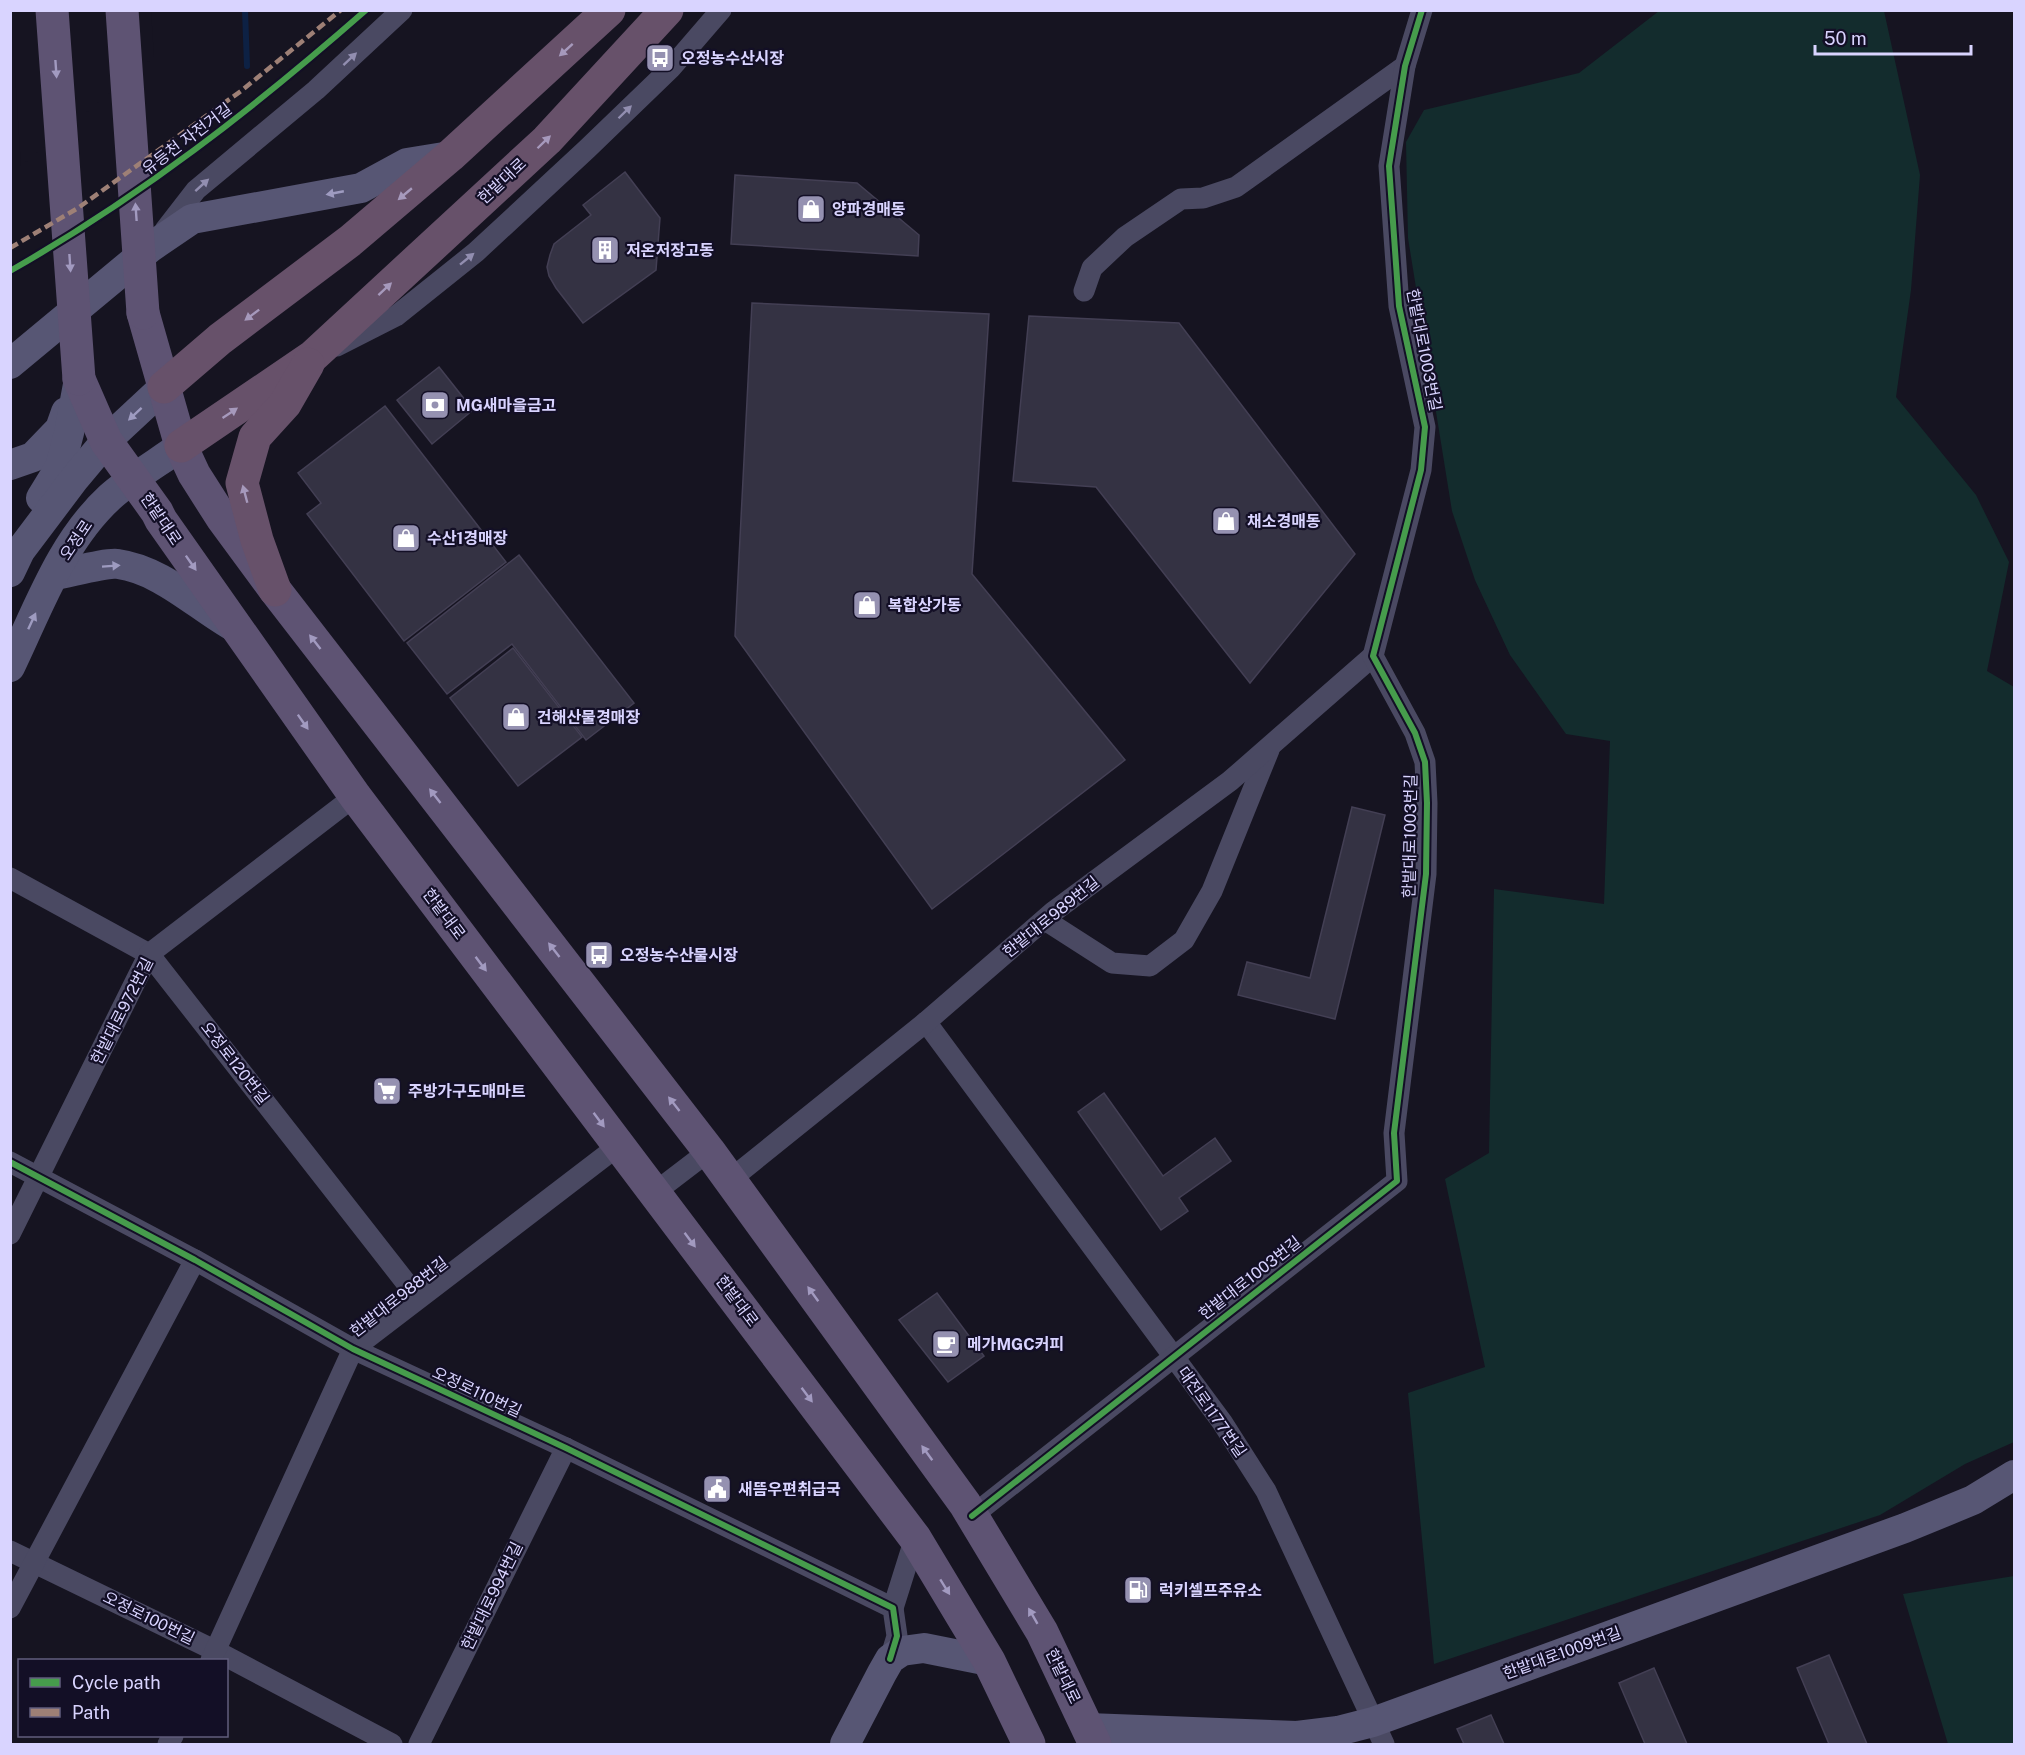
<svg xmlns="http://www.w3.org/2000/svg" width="2025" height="1755" viewBox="0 0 2025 1755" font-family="'Public Sans','Noto Sans KR',sans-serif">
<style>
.green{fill:#132c2d}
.pier{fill:#161421}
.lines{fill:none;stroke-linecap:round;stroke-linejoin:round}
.stream{stroke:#0d2144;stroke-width:6}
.building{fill:#343243;stroke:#433f54;stroke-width:1.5}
.street{stroke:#4a4962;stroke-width:21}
.secondary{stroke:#575674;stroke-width:30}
.primary{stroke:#5e5373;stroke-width:33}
.highway{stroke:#67516a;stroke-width:33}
.primary-bridge{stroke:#5e5373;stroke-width:33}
.quiet{stroke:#9e8076;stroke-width:4.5;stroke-dasharray:9 4.5;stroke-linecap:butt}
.cycleway-casing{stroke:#130f26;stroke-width:10}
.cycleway{stroke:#469c4c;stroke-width:6}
.oneway{fill:#a699bc}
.oneway2{fill:#928eb0}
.oneway3{fill:#a29ac0}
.oneway4{fill:#9e9bc0}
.labels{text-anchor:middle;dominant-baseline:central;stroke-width:4.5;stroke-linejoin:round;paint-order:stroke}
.poi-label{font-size:16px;font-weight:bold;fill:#d9d4ff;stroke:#130f26;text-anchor:start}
.street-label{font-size:16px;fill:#d9d4ff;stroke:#130f26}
</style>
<rect width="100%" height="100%" fill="#161421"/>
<g class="green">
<path d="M 1659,11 L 1884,11 L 1920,175 L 1911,290 L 1896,397 L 1976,495 L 2009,562 L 1987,671 L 2014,687 L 2014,1442 L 1965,1464 L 1880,1515 L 1434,1664 L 1408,1393 L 1485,1367 L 1445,1179 L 1489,1153 L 1494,889 L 1604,904 L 1610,741 L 1566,734 L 1510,655 L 1475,580 L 1452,511 L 1408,238 L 1406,142 L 1424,110 L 1579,73 Z"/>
<path d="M 2014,1576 L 2014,1744 L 1948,1744 L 1903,1594 Z"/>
</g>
<path class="pier" d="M 11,11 L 151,11 L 154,57 L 21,166 Z"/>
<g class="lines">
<path class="stream" d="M 245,10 L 247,66"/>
</g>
<g class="building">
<path d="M 625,172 L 660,218 L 656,270 L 583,323 L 556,288 L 549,276 L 547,267 L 550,255 L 554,244 L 591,215 L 583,205 Z"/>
<path d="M 735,175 L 857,183 L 919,235 L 918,256 L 731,244 Z"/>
<path d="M 752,303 L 989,314 L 972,574 L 1125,760 L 932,909 L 735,636 Z"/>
<path d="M 1029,316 L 1179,323 L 1355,554 L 1250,683 L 1096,487 L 1013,481 Z"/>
<path d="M 439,367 L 473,410 L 432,444 L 397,400 Z"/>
<path d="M 385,406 L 506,562 L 404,641 L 307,514 L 321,503 L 298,473 Z"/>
<path d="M 519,555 L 634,703 L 586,740 L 512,644 L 447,694 L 407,643 Z"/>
<path d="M 513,648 L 582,737 L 518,786 L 450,698 Z"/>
<path d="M 1352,807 L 1385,815 L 1335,1019 L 1238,995 L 1247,962 L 1310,978 Z"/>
<path d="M 1104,1093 L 1163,1176 L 1215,1138 L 1231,1161 L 1179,1198 L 1188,1211 L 1161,1230 L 1078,1112 Z"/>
<path d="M 937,1293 L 984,1356 L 948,1382 L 899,1320 Z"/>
<path d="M 1829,1655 L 1867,1744 L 1829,1744 L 1797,1668 Z"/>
<path d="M 1654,1668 L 1687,1744 L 1645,1744 L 1619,1683 Z"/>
<path d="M 1491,1715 L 1504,1744 L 1464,1744 L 1457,1729 Z"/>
</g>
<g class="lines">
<g class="street">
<path d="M 165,230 L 196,190 L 316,90 L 402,10"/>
<path d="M 1084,291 L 1092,268 L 1125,237 L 1181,199 L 1203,198 L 1236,187 L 1405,66"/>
<path d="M 337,346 L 396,316 L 476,252 L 587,149 L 671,68 L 721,10"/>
<path d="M 10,878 L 149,954 L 418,1298"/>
<path d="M 1045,920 L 1112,963 L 1150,966 L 1184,940 L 1212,891 L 1269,750"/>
<path d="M 926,1022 L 1222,1422 L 1266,1491 L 1384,1744"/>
<path d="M 10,1162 L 195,1260 L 353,1349 L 566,1448 L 893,1608 L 897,1636 L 890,1659"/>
<path d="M 731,1179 L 926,1022 L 1053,912 L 1230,781 L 1373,656"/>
<path d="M 654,1193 L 709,1151"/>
<path d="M 10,1234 L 149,954 L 355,796"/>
<path d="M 972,1516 L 1397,1181 L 1394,1133 L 1426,874 L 1427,803 L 1425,762 L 1415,733 L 1373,656 L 1421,470 L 1425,427 L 1399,306 L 1389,166 L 1405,66 L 1422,10"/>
<path d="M 10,1551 L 216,1651 L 392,1744"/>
<path d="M 10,1608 L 195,1260"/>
<path d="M 893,1608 L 915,1538"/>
<path d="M 211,1660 L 353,1349 L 618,1146"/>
<path d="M 168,1744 L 173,1736"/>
<path d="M 419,1744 L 566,1448"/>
</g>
<g class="secondary">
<path d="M 10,364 L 151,247 L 192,219 L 361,188 L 407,163 L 450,156"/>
<path d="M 10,465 L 33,457 L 60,429 L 66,412"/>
<path d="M 41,498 L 60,467 L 69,433 L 79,379"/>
<path d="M 10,572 L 20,551 L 75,478 L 106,441 L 164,387"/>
<path d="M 54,575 C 68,573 107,562 118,564 C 162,570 198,607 236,628"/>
<path d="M 10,667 C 38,609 61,542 110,497 C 130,479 159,462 181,446"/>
<path d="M 1088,1728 L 1297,1736 L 1338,1731 L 1373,1722 L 1905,1528 L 1973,1500 L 2014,1475"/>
<path d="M 845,1744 L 882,1673 L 890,1659 L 902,1651 L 924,1648 L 989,1661"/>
</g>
<g class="primary">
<path d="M 143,313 L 181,446 L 194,474 L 222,518 L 275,590 L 709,1151 L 965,1504 L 1042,1632 L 1095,1744"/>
<path d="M 79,379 L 106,441 L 157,512 L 161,520 L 355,796 L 915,1538 L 989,1661 L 1029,1744"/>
</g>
<g class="highway">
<path d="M 164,387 L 220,339 L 350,241 L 450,156 L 609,10"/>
<path d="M 181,446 L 312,357 L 547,140 L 667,10"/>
<path d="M 275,590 L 257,540 L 242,483 L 255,437 L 285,404 L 308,364"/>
</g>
<g class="primary-bridge">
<path d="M 52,10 L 79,379"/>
<path d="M 122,10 L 143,313"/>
</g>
<path class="quiet" d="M 10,248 L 78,208 L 241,91 L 341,10"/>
<g class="cycleway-casing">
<g id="cycleway">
<path d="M 10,271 C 140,197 253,109 366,10"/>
<path d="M 10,1162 L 195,1260 L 353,1349 L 566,1448 L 893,1608 L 897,1636 L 890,1659"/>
<path d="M 972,1516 L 1397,1181 L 1394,1133 L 1426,874 L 1427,803 L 1425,762 L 1415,733 L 1373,656 L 1421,470 L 1425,427 L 1399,306 L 1389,166 L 1405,66 L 1422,10"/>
</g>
</g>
<use href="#cycleway" class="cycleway"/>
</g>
<defs><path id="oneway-solid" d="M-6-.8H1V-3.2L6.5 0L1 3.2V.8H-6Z" transform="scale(1.5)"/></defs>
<g class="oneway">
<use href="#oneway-solid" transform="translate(566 50) rotate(138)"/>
<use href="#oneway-solid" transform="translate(544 142) rotate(-44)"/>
<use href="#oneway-solid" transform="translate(405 194) rotate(140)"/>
<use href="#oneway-solid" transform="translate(385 289) rotate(-43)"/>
<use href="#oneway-solid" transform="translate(252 315) rotate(143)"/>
<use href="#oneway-solid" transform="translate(230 413) rotate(-34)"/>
<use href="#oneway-solid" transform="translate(245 494) rotate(-105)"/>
</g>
<g class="oneway2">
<use href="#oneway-solid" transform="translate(350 59) rotate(-43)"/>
<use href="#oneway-solid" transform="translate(625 112) rotate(-44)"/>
<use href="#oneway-solid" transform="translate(202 185) rotate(-42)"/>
<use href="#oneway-solid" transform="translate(467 259) rotate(-39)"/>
</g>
<g class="oneway3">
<use href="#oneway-solid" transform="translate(56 69) rotate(86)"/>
<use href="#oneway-solid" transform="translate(136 212) rotate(-94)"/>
<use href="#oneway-solid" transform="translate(70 263) rotate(86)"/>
<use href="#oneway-solid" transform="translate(191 563) rotate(55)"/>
<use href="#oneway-solid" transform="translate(315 642) rotate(-128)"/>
<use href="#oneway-solid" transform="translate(303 722) rotate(55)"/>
<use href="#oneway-solid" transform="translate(435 796) rotate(-128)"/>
<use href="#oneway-solid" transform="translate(554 950) rotate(-128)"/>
<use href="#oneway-solid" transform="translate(481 964) rotate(53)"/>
<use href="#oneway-solid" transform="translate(674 1104) rotate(-128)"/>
<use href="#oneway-solid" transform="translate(599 1120) rotate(53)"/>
<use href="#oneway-solid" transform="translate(690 1240) rotate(53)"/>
<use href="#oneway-solid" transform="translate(813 1294) rotate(-126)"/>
<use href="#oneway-solid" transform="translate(807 1395) rotate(53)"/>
<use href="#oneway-solid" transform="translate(927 1453) rotate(-126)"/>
<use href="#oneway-solid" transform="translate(945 1587) rotate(58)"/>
<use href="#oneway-solid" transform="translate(1033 1616) rotate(-120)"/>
</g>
<g class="oneway4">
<use href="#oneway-solid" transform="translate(335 193) rotate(169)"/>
<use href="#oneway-solid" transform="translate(135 414) rotate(137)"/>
<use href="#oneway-solid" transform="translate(111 566) rotate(-4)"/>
<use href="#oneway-solid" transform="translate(32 621) rotate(-65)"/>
</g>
<defs>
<g id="bus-square" transform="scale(1.5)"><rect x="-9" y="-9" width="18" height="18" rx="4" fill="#9591b1" stroke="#130f26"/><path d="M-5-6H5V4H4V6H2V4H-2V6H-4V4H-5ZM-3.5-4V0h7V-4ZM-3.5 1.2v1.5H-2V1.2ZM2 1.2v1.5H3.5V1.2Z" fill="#fff"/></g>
<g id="shop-square" transform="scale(1.5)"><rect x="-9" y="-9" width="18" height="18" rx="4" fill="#9591b1" stroke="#130f26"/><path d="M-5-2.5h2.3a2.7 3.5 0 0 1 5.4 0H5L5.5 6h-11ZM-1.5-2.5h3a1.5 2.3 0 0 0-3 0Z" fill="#fff"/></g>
<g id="building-square" transform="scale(1.5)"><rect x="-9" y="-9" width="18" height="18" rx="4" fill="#9591b1" stroke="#130f26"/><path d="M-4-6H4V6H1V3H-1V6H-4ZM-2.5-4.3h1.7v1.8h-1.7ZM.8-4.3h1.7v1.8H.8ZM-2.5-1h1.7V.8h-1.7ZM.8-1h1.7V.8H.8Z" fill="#fff"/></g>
<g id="bank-square" transform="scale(1.5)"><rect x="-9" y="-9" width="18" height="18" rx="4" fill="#9591b1" stroke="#130f26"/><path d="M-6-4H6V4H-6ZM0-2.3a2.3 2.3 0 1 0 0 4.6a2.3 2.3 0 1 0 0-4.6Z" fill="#fff"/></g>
<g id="supermarket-square" transform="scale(1.5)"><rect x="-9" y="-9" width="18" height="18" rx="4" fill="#9591b1" stroke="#130f26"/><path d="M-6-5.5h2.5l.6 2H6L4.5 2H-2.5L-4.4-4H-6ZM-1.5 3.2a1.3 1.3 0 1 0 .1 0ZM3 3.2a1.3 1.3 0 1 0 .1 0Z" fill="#fff"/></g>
<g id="cafe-square" transform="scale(1.5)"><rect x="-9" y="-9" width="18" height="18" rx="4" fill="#9591b1" stroke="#130f26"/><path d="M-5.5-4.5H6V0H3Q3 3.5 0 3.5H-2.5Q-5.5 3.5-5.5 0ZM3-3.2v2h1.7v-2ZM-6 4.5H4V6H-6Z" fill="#fff"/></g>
<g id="civic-square" transform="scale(1.5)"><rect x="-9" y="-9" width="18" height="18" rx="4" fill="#9591b1" stroke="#130f26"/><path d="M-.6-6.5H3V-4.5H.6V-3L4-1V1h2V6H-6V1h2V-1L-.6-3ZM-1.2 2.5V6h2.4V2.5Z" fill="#fff"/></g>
<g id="fuel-square" transform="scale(1.5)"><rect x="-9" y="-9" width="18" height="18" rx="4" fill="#9591b1" stroke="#130f26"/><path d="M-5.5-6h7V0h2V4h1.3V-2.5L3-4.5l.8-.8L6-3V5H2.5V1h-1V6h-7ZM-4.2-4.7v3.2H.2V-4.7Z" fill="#fff"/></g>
</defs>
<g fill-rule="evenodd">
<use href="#bus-square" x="660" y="58"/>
<use href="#shop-square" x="811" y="209"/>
<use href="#building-square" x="605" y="250"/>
<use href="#bank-square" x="435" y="405"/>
<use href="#shop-square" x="1226" y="521"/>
<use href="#shop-square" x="406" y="538"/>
<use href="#shop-square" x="867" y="605"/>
<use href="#shop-square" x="516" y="717"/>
<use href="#bus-square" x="599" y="955"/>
<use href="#supermarket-square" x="387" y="1091"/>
<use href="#cafe-square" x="946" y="1344"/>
<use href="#civic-square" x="717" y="1489"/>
<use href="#fuel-square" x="1138" y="1590"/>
</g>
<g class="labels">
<g class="poi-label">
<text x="681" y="58">오정농수산시장</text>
<text x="832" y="209">양파경매동</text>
<text x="626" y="250">저온저장고동</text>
<text x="456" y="405">MG새마을금고</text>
<text x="1247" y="521">채소경매동</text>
<text x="427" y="538">수산1경매장</text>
<text x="888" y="605">복합상가동</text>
<text x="537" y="717">건해산물경매장</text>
<text x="620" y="955">오정농수산물시장</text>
<text x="408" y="1091">주방가구도매마트</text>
<text x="967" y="1344">메가MGC커피</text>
<text x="738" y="1489">새뜸우편취급국</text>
<text x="1159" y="1590">럭키셀프주유소</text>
</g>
<g class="street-label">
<text transform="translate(187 139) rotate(-37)">유등천 자전거길</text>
<text transform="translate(502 181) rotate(-43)">한밭대로</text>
<text transform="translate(1424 350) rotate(79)">한밭대로1003번길</text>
<text transform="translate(161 519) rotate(56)">한밭대로</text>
<text transform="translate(76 540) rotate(-56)">오정로</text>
<text transform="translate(1410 836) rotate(-89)">한밭대로1003번길</text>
<text transform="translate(444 914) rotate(53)">한밭대로</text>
<text transform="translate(1051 917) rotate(-39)">한밭대로989번길</text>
<text transform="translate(122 1011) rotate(-63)">한밭대로972번길</text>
<text transform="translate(235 1063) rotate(52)">오정로120번길</text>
<text transform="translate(1250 1278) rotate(-38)">한밭대로1003번길</text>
<text transform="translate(399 1297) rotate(-38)">한밭대로988번길</text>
<text transform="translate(737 1301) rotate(53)">한밭대로</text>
<text transform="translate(477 1392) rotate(25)">오정로110번길</text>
<text transform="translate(1212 1412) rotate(55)">대전로1177번길</text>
<text transform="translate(492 1596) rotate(-64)">한밭대로994번길</text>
<text transform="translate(149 1618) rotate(26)">오정로100번길</text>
<text transform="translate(1562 1653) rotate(-20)">한밭대로1009번길</text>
<text transform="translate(1063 1676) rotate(64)">한밭대로</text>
</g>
</g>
<rect width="2025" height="1755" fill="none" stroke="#d9d4ff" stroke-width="24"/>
<rect x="18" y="1659" width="210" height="78" fill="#130f26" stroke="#625e7d" stroke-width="1.5"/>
<rect x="30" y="1678" width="30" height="9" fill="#469c4c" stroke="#625e7d" stroke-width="1.5"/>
<text x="72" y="1689" font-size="18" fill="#d9d4ff">Cycle path</text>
<rect x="30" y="1708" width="30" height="9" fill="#9e8076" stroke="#625e7d" stroke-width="1.5"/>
<text x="72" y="1719" font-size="18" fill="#d9d4ff">Path</text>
<path d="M1815 45v9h156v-9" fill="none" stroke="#d9d4ff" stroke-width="3"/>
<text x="1824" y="45" font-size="18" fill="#d9d4ff" stroke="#130f26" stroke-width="4.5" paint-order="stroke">50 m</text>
</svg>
